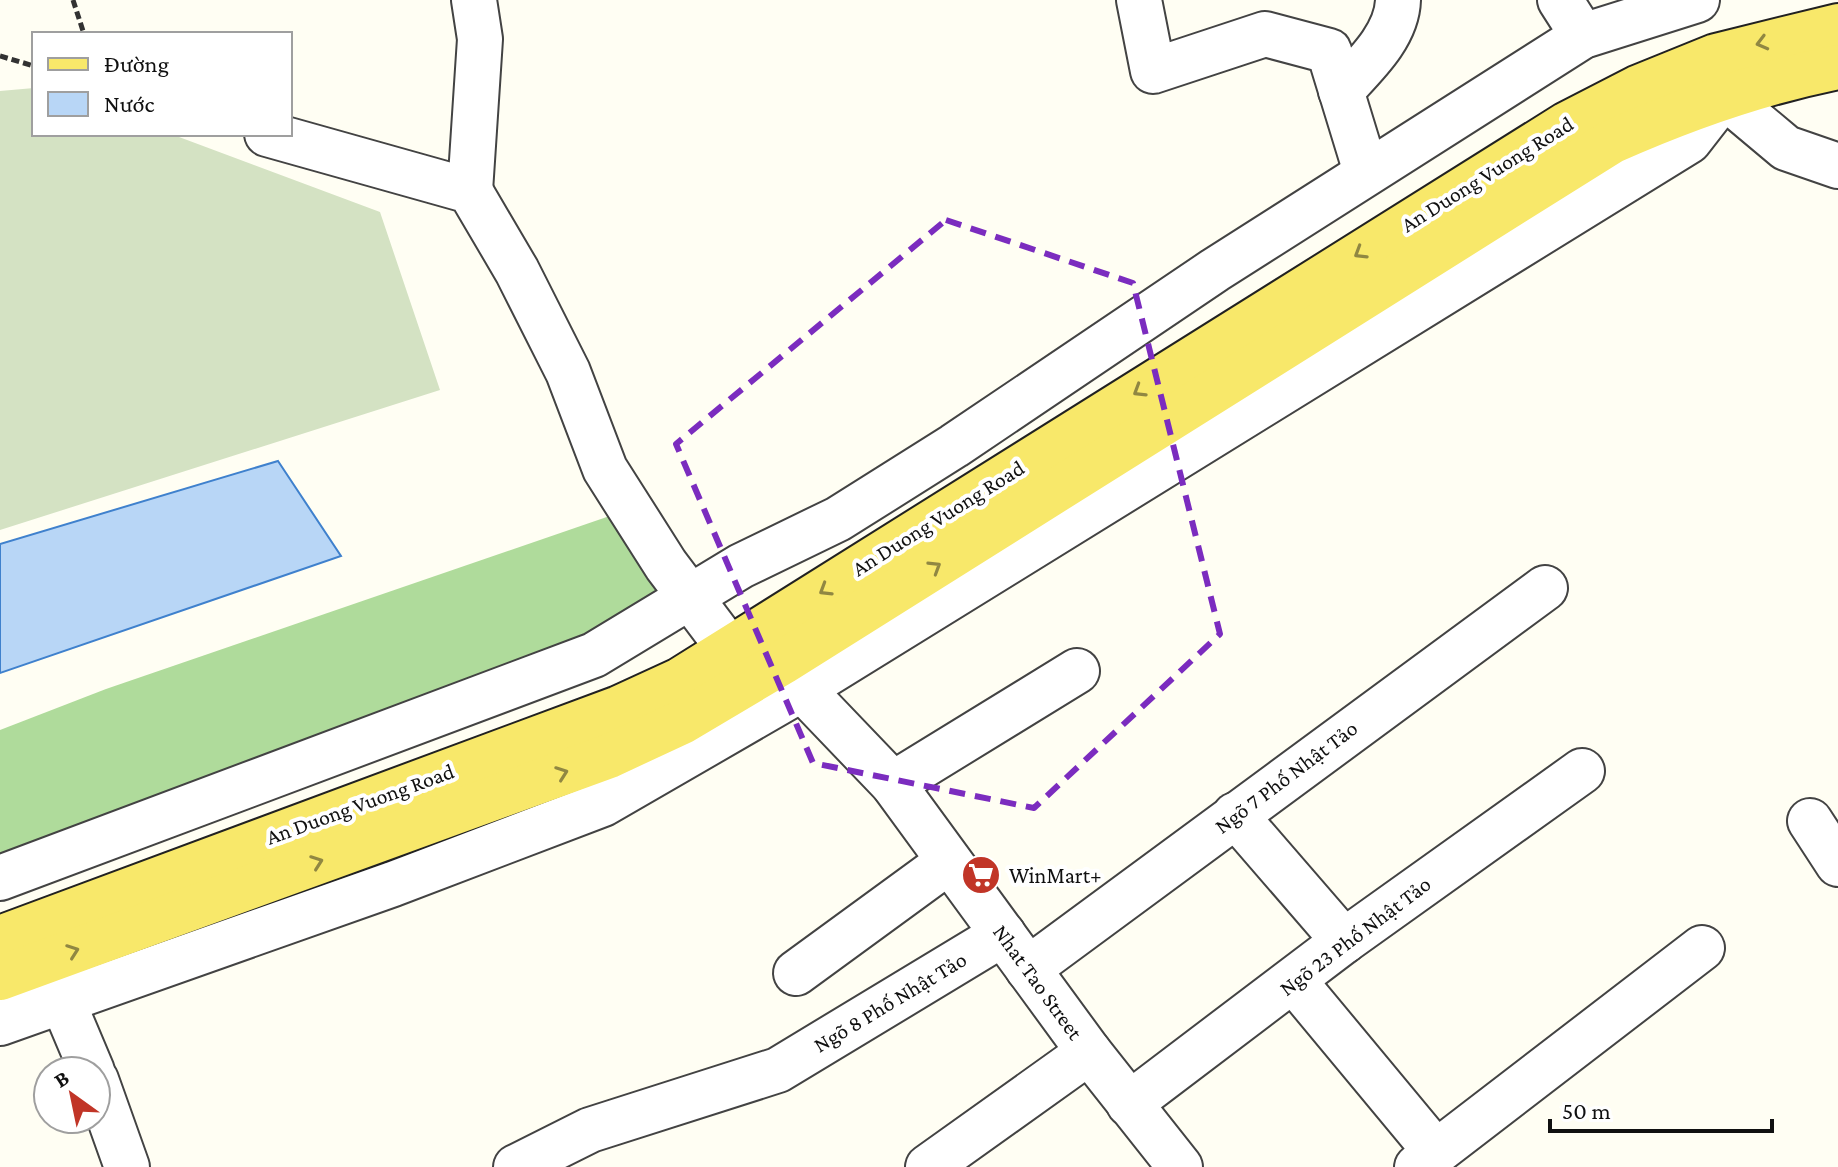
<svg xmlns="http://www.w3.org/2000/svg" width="1838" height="1167" viewBox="0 0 1838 1167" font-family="'Crimson Pro',serif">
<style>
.forest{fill:#afdb9b}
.cemetery{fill:#d4e2c3}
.water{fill:#b8d6f6;stroke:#3f81cd;stroke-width:2}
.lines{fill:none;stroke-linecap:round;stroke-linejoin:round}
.minor-casing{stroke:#434343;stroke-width:48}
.major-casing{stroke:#212121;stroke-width:48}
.path{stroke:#323232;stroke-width:5;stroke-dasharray:8 4;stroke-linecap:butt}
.minor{stroke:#fff;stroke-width:44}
.major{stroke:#f8e86a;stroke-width:44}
.oneway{stroke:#908742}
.marked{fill:none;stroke:#7b2cbf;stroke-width:6;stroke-dasharray:16 10;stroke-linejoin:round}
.labels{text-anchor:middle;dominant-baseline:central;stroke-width:8;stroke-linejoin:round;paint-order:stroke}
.street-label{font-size:22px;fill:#101010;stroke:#fff}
.poi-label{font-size:22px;fill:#101010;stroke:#fff;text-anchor:start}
</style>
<rect width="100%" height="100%" fill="#fffef3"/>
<path class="forest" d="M 630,509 L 689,596 L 0,877 L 0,730 L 106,689 Z"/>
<path class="cemetery" d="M 34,88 L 34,134 L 171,134 L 380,212 L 440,390 L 0,530 L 0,91 Z"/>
<path class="water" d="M 278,461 L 341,556 L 0,673 L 0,544 Z"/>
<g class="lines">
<g class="minor-casing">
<g id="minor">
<path d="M 1139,0 L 1153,71 L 1265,34 L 1329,51 L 1366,172"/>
<path d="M 1560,0 L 1583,36"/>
<path d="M 1341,91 C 1364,66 1397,36 1398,0"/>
<path d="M 267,134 L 470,191 L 517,271 L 568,372 L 605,469 L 666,565 L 730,650"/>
<path d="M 470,191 L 480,39 L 474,0"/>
<path d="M 786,666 L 802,689 L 893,784 L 1089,1052 L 1180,1167"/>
<path d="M 893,784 L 1077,671"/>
<path d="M 1235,815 L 1344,941"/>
<path d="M 1810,821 L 1838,864"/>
<path d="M 0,878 L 594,655 L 741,566 L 838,519 L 954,446 L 1215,270 L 1583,36 L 1697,0"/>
<path d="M 1028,969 L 1545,588"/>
<path d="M 796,973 L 948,862"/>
<path d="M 1294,981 L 1436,1152"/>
<path d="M 62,1000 L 92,1071"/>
<path d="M 0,1023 L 393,884 L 603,804 L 802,689 L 1689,141 L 1724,96 L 1786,148 L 1838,166"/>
<path d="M 96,1080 L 127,1167"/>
<path d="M 1129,1104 L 1344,941 L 1582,771"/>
<path d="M 516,1167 L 590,1130 L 778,1070 L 1003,934"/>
<path d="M 928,1167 L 1089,1052"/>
<path d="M 1417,1167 L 1702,948"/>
</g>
</g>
<g class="major-casing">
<g id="major">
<path d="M 0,938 L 619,708 L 680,680 L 1567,124 L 1637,88 L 1716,56 L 1838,26"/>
<path d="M 0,978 L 609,756 L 682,722 L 783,662 L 1611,142 C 1685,109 1758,83 1838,67"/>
</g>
</g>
<g class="path">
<path d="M 73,0 L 84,34"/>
<path d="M 0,56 L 34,66"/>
</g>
<use href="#minor" class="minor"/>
<use href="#major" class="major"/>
</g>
<defs><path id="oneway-chevron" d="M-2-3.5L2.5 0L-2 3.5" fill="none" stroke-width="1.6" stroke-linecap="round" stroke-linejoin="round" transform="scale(2)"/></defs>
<g class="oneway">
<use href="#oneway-chevron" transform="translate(1762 43) rotate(165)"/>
<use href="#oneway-chevron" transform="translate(1360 253) rotate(148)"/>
<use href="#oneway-chevron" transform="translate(1139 391) rotate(148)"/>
<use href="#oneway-chevron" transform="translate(935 567) rotate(-32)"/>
<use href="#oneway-chevron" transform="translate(825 590) rotate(148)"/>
<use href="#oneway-chevron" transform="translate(562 773) rotate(-20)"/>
<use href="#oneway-chevron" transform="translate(317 862) rotate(-20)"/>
<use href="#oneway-chevron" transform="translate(73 951) rotate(-20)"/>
</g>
<path class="marked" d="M 946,220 L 1133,283 L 1220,634 L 1034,808 L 813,763 L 676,444 Z"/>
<defs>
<g id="supermarket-disc" transform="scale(2)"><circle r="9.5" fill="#c13527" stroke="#fff"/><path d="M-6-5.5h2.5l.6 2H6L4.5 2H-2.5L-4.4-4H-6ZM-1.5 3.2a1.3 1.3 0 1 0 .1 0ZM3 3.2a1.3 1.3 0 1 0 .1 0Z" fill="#fff"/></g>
</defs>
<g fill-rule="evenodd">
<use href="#supermarket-disc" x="981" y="875"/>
</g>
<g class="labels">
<g class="street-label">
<text transform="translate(1487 174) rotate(-32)">An Duong Vuong Road</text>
<text transform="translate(938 518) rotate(-32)">An Duong Vuong Road</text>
<text transform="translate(1286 777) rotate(-37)">Ngõ 7 Phố Nhật Tảo</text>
<text transform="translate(360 804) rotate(-20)">An Duong Vuong Road</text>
<text transform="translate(1355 936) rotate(-37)">Ngõ 23 Phố Nhật Tảo</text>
<text transform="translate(1038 982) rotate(54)">Nhat Tao Street</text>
<text transform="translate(890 1002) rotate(-31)">Ngõ 8 Phố Nhật Tảo</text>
</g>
<g class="poi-label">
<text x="1009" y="875">WinMart+</text>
</g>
</g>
<rect x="32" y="32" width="260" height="104" fill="#ffffff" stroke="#9f9f9f" stroke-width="2"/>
<rect x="48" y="58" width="40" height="12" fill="#f8e86a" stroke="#9f9f9f" stroke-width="2"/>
<text x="104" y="72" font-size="24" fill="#101010">Đường</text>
<rect x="48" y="92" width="40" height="24" fill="#b8d6f6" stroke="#9f9f9f" stroke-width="2"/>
<text x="104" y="112" font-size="24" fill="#101010">Nước</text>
<g transform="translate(72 1095) rotate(327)"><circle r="38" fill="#ffffff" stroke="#9f9f9f" stroke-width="2"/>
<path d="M0-6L14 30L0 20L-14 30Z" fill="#c13527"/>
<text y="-12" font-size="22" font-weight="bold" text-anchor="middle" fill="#101010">B</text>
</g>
<path d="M1550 1119v12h222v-12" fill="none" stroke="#101010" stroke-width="4"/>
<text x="1562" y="1119" font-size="24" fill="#101010" stroke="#ffffff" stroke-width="6" paint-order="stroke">50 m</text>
</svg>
